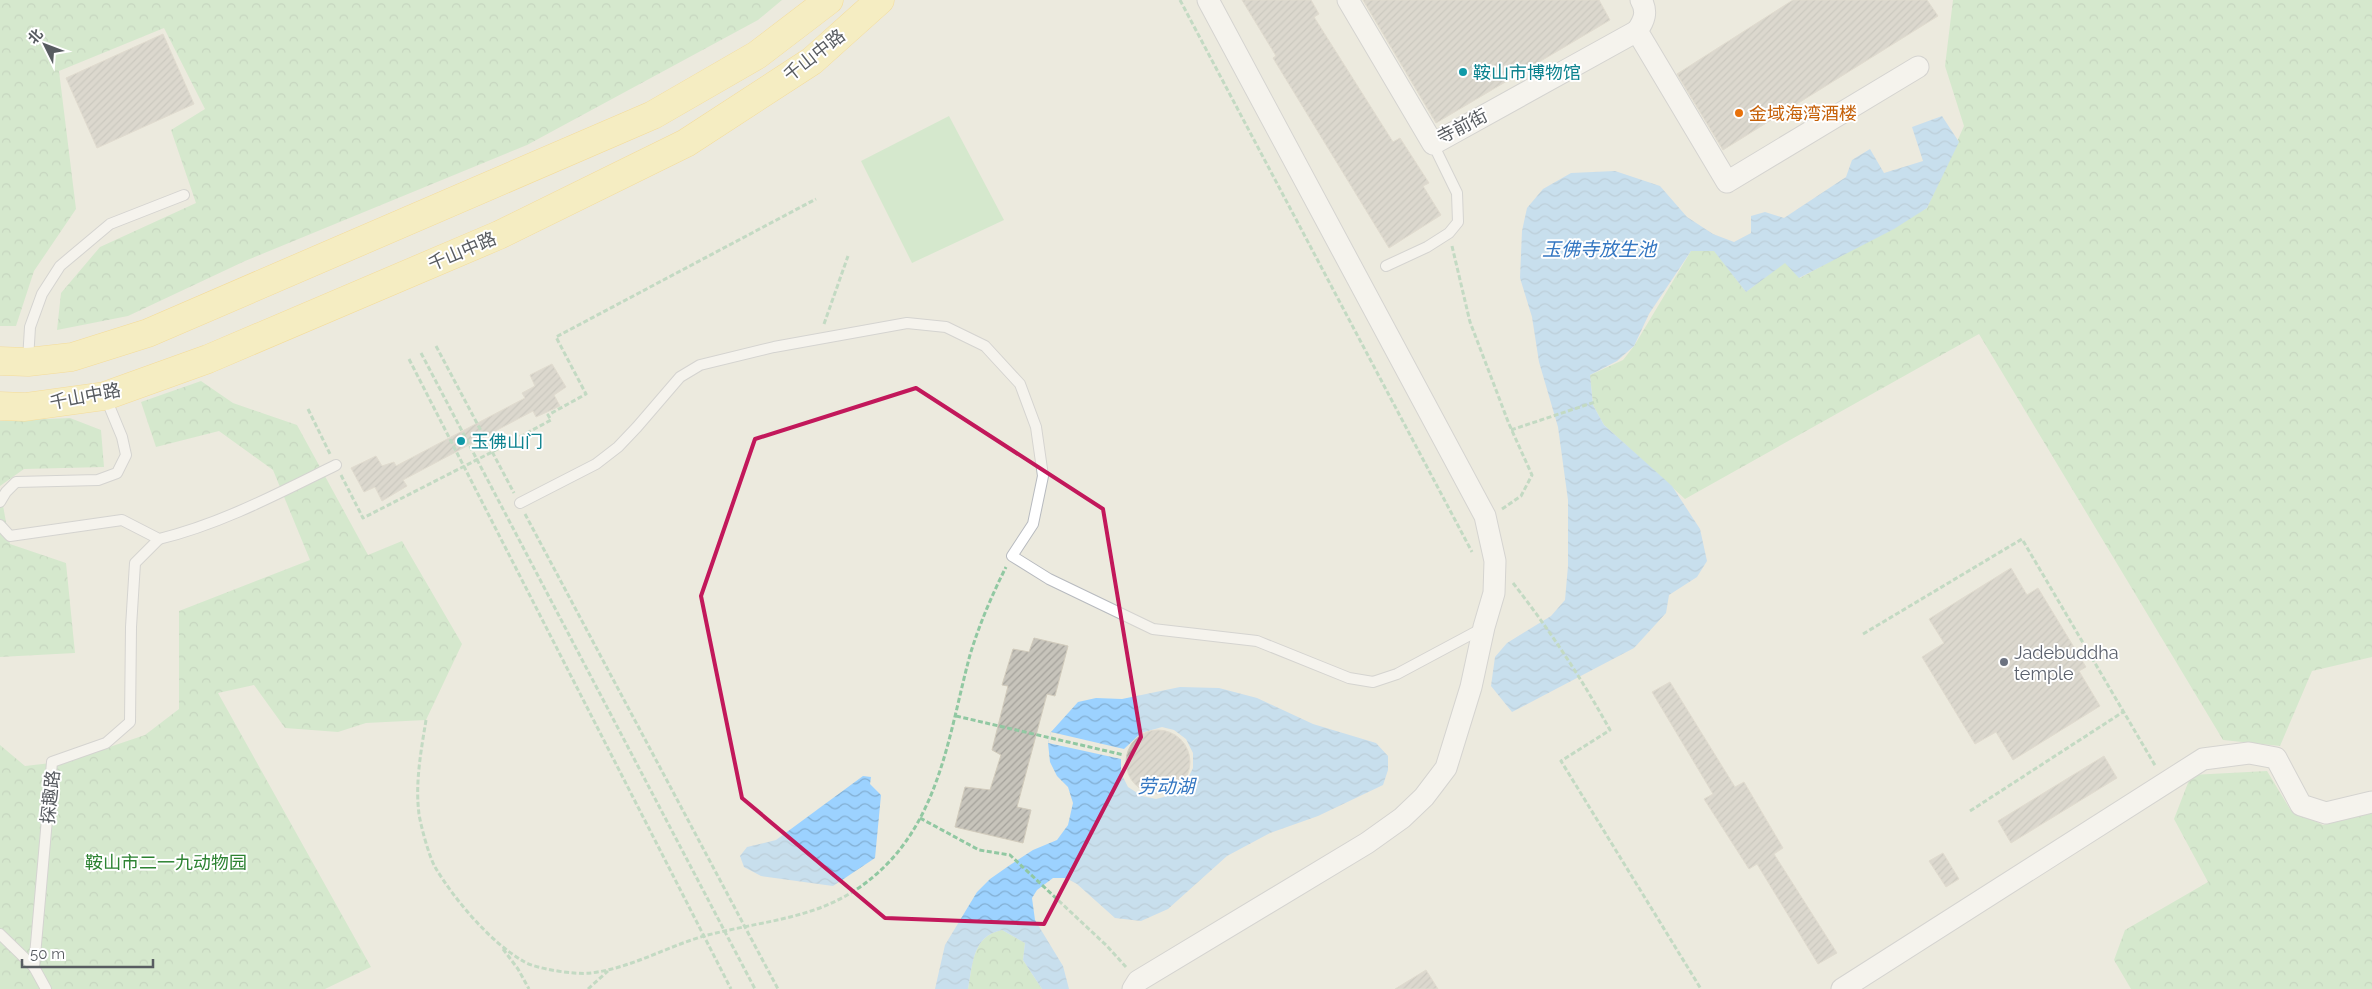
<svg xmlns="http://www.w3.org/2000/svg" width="2372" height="989" viewBox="0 0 2372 989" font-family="Raleway,'Noto Sans SC',sans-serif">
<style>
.forest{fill:url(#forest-crowns)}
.garden{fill:#b8e7b9}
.water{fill:url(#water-waves)}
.pier{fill:#eceade}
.building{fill:url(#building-hatch);stroke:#d1cbbc}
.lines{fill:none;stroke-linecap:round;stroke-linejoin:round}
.service-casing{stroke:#b7babf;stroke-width:12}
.minor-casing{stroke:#b7babf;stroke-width:23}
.primary-casing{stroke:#fccd47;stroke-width:29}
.path{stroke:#91c8a2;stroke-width:3;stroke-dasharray:5 2.5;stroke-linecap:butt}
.service{stroke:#fff;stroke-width:10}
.minor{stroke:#fff;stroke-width:21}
.primary{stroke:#fff1a1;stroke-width:28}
.marked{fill:none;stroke:#c2185b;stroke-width:4;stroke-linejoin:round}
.culture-dot{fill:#0f9aa8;stroke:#fff;stroke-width:2}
.food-dot{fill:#e8710a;stroke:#fff;stroke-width:2}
.worship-dot{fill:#6b7280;stroke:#fff;stroke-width:2}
.labels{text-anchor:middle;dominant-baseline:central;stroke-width:4;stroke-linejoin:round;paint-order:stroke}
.street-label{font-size:18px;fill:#585c61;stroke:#fff}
.culture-label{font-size:18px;fill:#0d838f;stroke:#fff;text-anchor:start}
.food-label{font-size:18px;fill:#c56008;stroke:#fff;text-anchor:start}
.worship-label{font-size:18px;fill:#5b616d;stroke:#fff;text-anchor:start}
.park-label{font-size:18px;fill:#2d8332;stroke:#fff}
.water-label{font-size:19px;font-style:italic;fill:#3477c2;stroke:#fff}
</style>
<defs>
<pattern id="forest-crowns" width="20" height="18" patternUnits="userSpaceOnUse" patternTransform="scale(1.25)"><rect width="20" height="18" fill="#b8e7b9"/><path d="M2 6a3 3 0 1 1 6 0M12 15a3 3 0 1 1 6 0" fill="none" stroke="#98be9a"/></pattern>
<pattern id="water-waves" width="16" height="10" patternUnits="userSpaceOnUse" patternTransform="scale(1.25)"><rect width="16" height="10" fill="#9cd2ff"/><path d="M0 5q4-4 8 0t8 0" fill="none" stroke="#82aed2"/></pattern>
<pattern id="building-hatch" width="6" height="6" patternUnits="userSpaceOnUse" patternTransform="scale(1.25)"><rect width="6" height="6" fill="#c7c4bb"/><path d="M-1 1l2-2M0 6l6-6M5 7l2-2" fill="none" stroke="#a4a29b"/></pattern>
</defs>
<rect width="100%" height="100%" fill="#eceade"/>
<g class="forest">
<path d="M 0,0 L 782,0 L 758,20 L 527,145 L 245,261 L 128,316 L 57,330 L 61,293 L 100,247 L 196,203 L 171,130 L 205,109 L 164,28 L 59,71 L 76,209 L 34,271 L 16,326 L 0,326 Z"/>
<path d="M 1953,0 L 2372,0 L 2372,657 L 2312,671 L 2280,746 L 2223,740 L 1979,334 L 1685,499 L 1604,425 L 1593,405 L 1590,375 L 1623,360 L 1634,346 L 1691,251 L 1714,250 L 1746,292 L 1785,262 L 1800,278 L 1927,208 L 1964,126 L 1945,66 Z"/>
<path d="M 201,381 L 233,403 L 297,425 L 368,555 L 402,541 L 462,644 L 426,720 L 366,723 L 338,732 L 285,728 L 254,685 L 218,693 L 371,967 L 325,989 L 0,989 L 0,745 L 25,766 L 68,761 L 145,735 L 179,709 L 179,611 L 310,560 L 273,470 L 219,431 L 156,447 L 141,402 Z"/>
<path d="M 70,418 L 101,430 L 104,467 L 24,469 L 0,486 L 0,421 Z"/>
<path d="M 0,489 L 10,544 L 66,563 L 75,653 L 0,657 Z"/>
<path d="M 2267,771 L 2290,809 L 2323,825 L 2372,813 L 2372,989 L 2131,989 L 2114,960 L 2125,930 L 2208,882 L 2174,819 L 2191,775 Z"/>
<path d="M 1002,930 L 1025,943 L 1023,960 L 1042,989 L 968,989 C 973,964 972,936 1002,930 Z"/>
</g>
<path class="garden" d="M 949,116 L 1004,220 L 912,263 L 861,161 Z"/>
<g class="water">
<path d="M 1942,116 L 1959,142 L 1927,208 L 1894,229 L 1799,278 L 1785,263 L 1746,292 L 1714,251 L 1691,251 L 1649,314 L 1634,346 L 1617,361 L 1590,375 L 1593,405 L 1604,425 L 1672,486 L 1700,529 L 1707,561 L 1697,577 L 1669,595 L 1666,613 L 1634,648 L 1512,712 L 1491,686 L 1495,657 L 1507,643 L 1551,616 L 1565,600 L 1568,566 L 1568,500 L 1558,427 L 1539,362 L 1532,317 L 1520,278 L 1522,231 L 1527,208 L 1543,189 L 1571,173 L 1615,171 L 1660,186 L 1687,217 L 1713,234 L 1734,242 L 1751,233 L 1751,216 L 1765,212 L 1784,218 L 1846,177 L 1852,160 L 1870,149 L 1884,173 L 1923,161 L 1912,127 Z"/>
<path d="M 1180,687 L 1219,688 L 1257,698 L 1313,724 L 1376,743 L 1388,756 L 1388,770 L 1383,785 L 1318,816 L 1270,833 L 1227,856 L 1168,909 L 1141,921 L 1115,918 L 1077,884 L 1066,878 L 1053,878 L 1037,890 L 1032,898 L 1035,920 L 1063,966 L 1069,989 L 1042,989 L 1023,960 L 1025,943 L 1002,930 C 972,936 973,964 968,989 L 935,989 L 945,945 L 977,892 L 990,879 L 1010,865 L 1033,850 L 1057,840 L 1068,825 L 1073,803 L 1068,787 L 1057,776 L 1050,762 L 1048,743 L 1051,732 L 1078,702 L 1096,698 L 1122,699 Z"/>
<path d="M 863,776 L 871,777 L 870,784 L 881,795 L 875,858 L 833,886 L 761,876 L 744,867 L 740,856 L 747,847 L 776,840 Z"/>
</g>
<path class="pier" d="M 1162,727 L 1174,730 L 1186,739 L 1193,753 L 1193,768 L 1185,784 L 1171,795 L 1156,799 L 1142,796 L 1128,787 L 1121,773 L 1121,759 L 1048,743 L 1051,732 L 1124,749 L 1141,733 Z"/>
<g class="building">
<path d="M 1242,0 L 1311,0 L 1319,14 L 1314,17 L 1393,142 L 1400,138 L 1429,183 L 1423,186 L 1441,215 L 1389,248 L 1273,58 L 1276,56 Z"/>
<path d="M 1363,0 L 1599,0 L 1610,20 L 1436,123 Z"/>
<path d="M 1793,0 L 1927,0 L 1938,16 L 1723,150 L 1677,74 Z"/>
<path d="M 163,34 L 194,104 L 97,148 L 66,78 Z"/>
<path d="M 552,364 L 566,387 L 554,395 L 560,406 L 536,417 L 533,411 L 403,480 L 407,486 L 382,501 L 375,487 L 364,492 L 351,468 L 376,456 L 382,466 L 394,462 L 396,466 L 525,398 L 522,393 L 535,386 L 530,375 Z"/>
<path d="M 2011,568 L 2027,595 L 2038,588 L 2086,667 L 2079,671 L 2100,706 L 2013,760 L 1996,732 L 1975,744 L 1922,657 L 1944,643 L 1929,619 Z"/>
<path d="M 1034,638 L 1068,646 L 1055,696 L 1047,694 L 1017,807 L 1031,810 L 1023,843 L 955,827 L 965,787 L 990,790 L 1001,755 L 992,750 L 1008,686 L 1002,685 L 1013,649 L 1029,652 Z"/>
<path d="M 1670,682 L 1735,787 L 1744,782 L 1783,848 L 1774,854 L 1837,953 L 1818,964 L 1757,864 L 1749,869 L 1704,799 L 1713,794 L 1652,692 Z"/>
<circle cx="1158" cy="762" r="32"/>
<path d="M 2104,756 L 2117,778 L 2011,843 L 1998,821 Z"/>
<path d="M 1943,853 L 1959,879 L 1946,887 L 1929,861 Z"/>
<path d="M 1426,970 L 1438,989 L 1395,989 Z"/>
</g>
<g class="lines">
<g class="service-casing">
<g id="service">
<path d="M 1386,266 L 1427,247 L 1449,233 L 1458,222 L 1457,193 L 1433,144"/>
<path d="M 28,360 L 30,327 L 42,294 L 60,266 L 110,224 L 184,195"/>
<path d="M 0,502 L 6,492 L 16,482 L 98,480 L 117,473 L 126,455 L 122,437 L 105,396"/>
<path d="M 520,503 L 596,464 L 618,447 L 637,427 L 680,377 L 700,365 L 774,347 L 907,323 L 946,327 L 985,346 L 1020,384 L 1036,427 L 1043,476 L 1033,524 L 1012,556 L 1049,579 L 1153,629 L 1257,641 L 1349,678 L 1373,682 L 1397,674 L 1483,628"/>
<path d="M 0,525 L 10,536 L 122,520 L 159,539 C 221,524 279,493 336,465"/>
<path d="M 0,934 L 34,967"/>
<path d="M 46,989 L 34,967 L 52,762 L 106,743 L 130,722 L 131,627 L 135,563 L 159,539"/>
</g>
</g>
<g class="minor-casing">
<g id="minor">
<path d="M 1348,0 L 1433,144 L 1637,31"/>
<path d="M 1641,0 C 1648,12 1644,21 1637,31 L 1727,182 L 1918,67"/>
<path d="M 1133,989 L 1138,981 L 1367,843 L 1402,818 L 1424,797 L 1446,768 L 1471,687 L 1484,627 L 1494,593 L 1495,561 L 1485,516 L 1208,0"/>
<path d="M 1842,989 L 2203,759 L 2249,753 L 2276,758 L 2301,805 L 2326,813 L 2372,802"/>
</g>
</g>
<g class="primary-casing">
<g id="primary">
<path d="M 0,361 L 28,362 L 72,357 L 148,333 L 653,115 L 757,55 L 829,0"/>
<path d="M 0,406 L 25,407 L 105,396 L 208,359 L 499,235 L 686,143 L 812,61 L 880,0"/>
</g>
</g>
<g class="path">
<path d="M 1180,0 L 1472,552"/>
<path d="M 1452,246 L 1470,322 L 1509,424 L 1532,475 L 1521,496 L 1502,509"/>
<path d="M 824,324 L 848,256"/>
<path d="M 436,346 L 514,493"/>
<path d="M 421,353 L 755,989"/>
<path d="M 409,359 L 731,989"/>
<path d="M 308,409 L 330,454"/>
<path d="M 1511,430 L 1598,401"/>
<path d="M 341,475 L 363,518 L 492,452 L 551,420 L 548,415 L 586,394 L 556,337 L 816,199"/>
<path d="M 525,514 L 778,989"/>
<path d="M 1513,583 C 1549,629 1582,679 1610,730 L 1561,761 L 1701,989"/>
<path d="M 1863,634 L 2022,539 L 2156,767"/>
<path d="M 956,716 L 1124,755"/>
<path d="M 426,720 C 421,751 415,783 419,814 C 421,827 429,856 435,867 C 454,899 490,942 523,961 C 535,969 576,975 591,973 C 631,968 666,947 704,936 C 776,917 834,920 890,861 C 942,805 951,725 970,655 C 979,625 992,595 1006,567"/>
<path d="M 1970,811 L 2123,712"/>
<path d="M 920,818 L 979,850 L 1010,855 L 1107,946 L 1126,967"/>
<path d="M 503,949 L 518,969 L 529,989"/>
<path d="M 588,989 L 608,971"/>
</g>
<use href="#service" class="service"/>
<use href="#minor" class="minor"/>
<use href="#primary" class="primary"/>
</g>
<path d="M0 0H2372V989H0ZM 916,388 L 1103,509 L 1141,737 L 1044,924 L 885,918 L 742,798 L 701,596 L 755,439 Z" fill="#eceade" fill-opacity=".55" fill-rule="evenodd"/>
<path class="marked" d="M 916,388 L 1103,509 L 1141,737 L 1044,924 L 885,918 L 742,798 L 701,596 L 755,439 Z"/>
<g class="culture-dot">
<circle cx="1463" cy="72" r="5"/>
<circle cx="461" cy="441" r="5"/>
</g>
<circle class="food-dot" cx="1739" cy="113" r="5"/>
<circle class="worship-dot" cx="2004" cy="662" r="5"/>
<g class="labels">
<g class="street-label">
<text transform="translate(814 55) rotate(-38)">千山中路</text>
<text transform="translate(1462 126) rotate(-27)">寺前街</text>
<text transform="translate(462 251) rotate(-23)">千山中路</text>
<text transform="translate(85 396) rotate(-11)">千山中路</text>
<text transform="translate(50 797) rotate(-84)">探趣路</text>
</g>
<g class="culture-label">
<text x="1473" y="72">鞍山市博物馆</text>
<text x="471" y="441">玉佛山门</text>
</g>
<g class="food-label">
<text x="1749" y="113">金域海湾酒楼</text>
</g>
<g class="worship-label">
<text x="2014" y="652">Jadebuddha<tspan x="2014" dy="21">temple</tspan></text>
</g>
<g class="park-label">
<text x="166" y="862">鞍山市二一九动物园</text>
</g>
<g class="water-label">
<text x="1599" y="249">玉佛寺放生池</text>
<text x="1166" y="786">劳动湖</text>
</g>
</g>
<g transform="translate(45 45) rotate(312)" stroke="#ffffff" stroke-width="4" paint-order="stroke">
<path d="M0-4L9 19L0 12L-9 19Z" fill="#585c61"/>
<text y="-8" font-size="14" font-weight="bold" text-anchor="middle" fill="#585c61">北</text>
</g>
<path d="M22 959v8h131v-8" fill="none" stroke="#585c61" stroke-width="2.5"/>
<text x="30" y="959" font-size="15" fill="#585c61" stroke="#ffffff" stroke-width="4" paint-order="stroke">50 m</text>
</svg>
